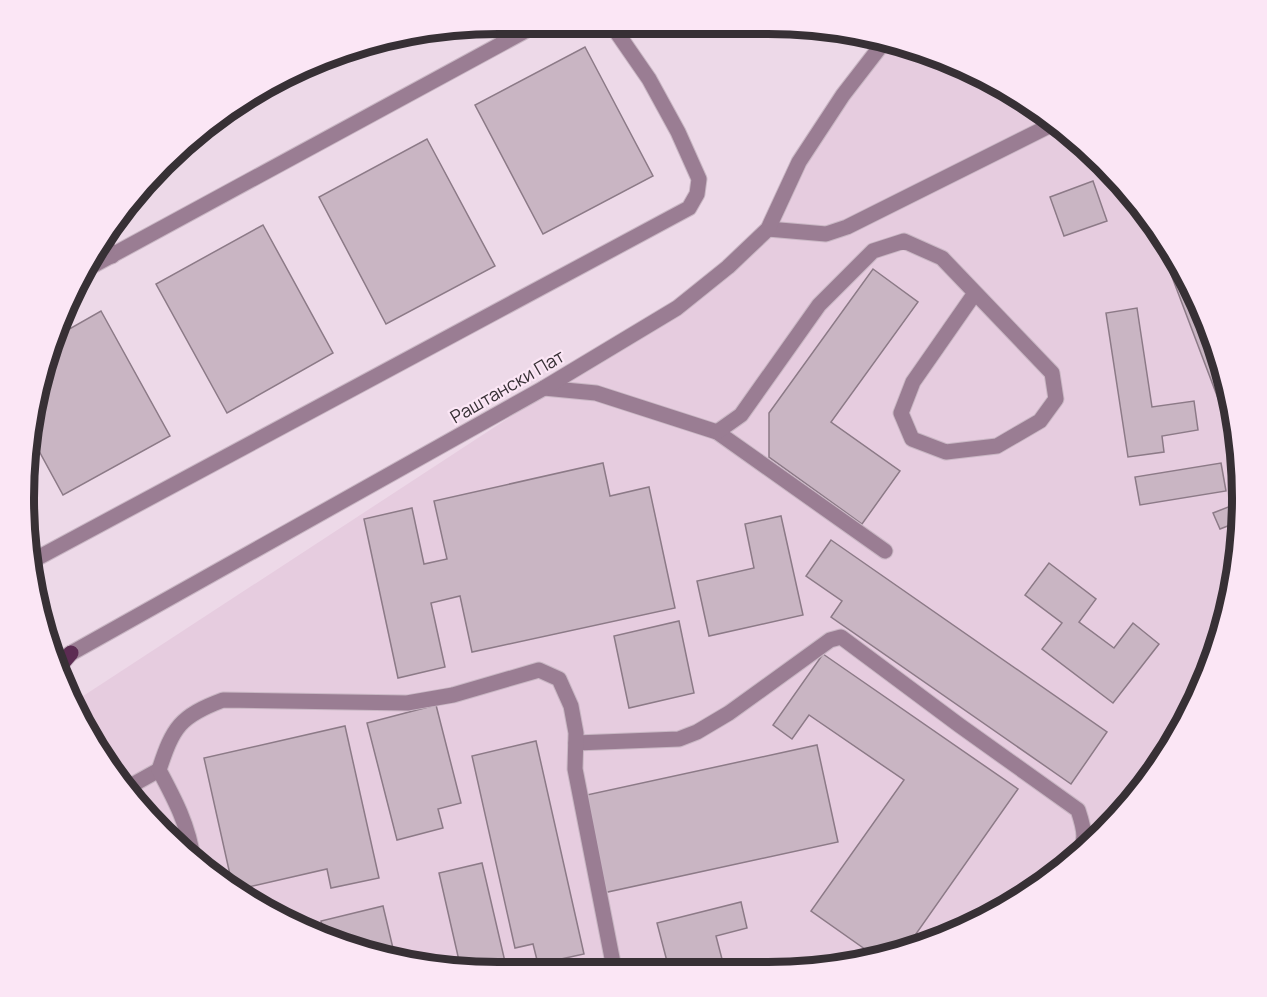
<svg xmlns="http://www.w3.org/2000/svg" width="1267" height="997" viewBox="0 0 1267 997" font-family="Manrope,sans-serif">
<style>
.built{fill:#e6ccdf}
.green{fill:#f5bde7}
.building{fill:#c9b5c3;stroke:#8c7a87;stroke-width:1.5}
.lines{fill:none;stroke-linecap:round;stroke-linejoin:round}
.minor-casing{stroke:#c9b7c4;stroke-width:17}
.major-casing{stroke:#c9b7c4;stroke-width:17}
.minor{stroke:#9a7d93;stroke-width:15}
.major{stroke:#5d2c53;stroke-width:15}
.labels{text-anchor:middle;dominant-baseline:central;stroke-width:4.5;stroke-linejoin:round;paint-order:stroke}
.street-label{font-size:18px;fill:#373035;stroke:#fbe6f5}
.rim{fill:none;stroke:#373035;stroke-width:8}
</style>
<rect width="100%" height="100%" fill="#edd9e8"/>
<path class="built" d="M 884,42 L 921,49 L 1006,88 L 1081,142 L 1180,262 L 1218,346 L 1239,437 L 1242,530 L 1227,622 L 1194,709 L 1145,788 L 1081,855 L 1005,910 L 892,957 L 800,972 L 406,964 L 317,937 L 210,875 L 142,811 L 87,735 L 74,702 L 677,308 L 768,229 L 799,162 Z"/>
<path class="green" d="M 378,40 L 264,101 L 258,90 L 262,87 Z"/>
<g class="building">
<path d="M 585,47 L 653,176 L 543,234 L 475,105 Z"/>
<path d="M 427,139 L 495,266 L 386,324 L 319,197 Z"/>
<path d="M 1093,181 L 1107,221 L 1064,236 L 1050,197 Z"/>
<path d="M 263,225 L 333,353 L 227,413 L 156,284 Z"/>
<path d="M 1155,232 L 1180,262 L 1218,346 L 1235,419 L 1227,422 Z"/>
<path d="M 873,269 L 918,302 L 831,422 L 900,471 L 862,524 L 769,457 L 769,413 Z"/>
<path d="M 1137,308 L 1152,407 L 1194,401 L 1198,430 L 1162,436 L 1164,452 L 1128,457 L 1106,313 Z"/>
<path d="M 101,311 L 170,436 L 63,495 L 32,438 L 40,375 L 57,336 Z"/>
<path d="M 603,463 L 610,496 L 649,487 L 675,608 L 472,652 L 460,596 L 431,603 L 445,667 L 398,678 L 364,519 L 412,508 L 424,564 L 447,559 L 434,501 Z"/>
<path d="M 1221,463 L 1226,491 L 1140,505 L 1135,477 Z"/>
<path d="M 1241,502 L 1242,532 L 1238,522 L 1220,529 L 1213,513 Z"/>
<path d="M 781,516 L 803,615 L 709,636 L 697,581 L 754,568 L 745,524 Z"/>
<path d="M 831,540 L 1107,732 L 1071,784 L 831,617 L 842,601 L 806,576 Z"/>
<path d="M 1049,563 L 1096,599 L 1079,622 L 1114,648 L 1133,623 L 1159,644 L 1113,703 L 1042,649 L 1062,623 L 1025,595 Z"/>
<path d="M 679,621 L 694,693 L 629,708 L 614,636 Z"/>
<path d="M 823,654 L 1018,789 L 904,951 L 892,957 L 879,959 L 811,911 L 904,780 L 809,715 L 792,739 L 773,725 Z"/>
<path d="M 436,705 L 461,803 L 438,809 L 443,828 L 397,840 L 367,723 Z"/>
<path d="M 345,726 L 379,878 L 331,888 L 327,869 L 235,890 L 233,888 L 204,758 Z"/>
<path d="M 536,741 L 584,954 L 538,964 L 533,944 L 515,948 L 472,756 Z"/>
<path d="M 817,745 L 838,842 L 603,893 L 582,796 Z"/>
<path d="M 482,863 L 506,966 L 460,965 L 439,873 Z"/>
<path d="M 741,902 L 747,928 L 716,936 L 722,959 L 680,970 L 669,969 L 657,923 Z"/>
<path d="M 383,906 L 396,961 L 325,939 L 321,921 Z"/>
</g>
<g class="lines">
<g class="minor-casing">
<g id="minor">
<path d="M 768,229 L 826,234 L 847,227 L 1055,123"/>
<path d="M 104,240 L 112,256"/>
<path d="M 83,271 L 538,24"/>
<path d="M 544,388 L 596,393 L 717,432 L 885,551"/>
<path d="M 717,432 L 741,415 L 819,305 L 873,251 L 904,241 L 942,258 L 1052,373 L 1056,399 L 1040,421 L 997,446 L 946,452 L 912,439 L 901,413 L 913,382 L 975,293"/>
<path d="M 32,561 L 689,208 L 697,194 L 699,179 L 678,132 L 649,79 L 611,24"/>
<path d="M 59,660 L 544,388 L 677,308 L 728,267 L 768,229 L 799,162 L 843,95 L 884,42"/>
<path d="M 576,743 L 679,739 L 697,732 L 729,713 L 830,640 L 841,637 L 959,725 L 1078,810 C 1085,831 1088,842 1074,861"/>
<path d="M 125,789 L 159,770"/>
<path d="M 193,859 C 189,826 174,798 159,770 C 173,727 180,716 223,700 L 407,703 L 453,695 L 539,670 L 559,679 L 571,706 L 576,733 L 575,769 L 614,968"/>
</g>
</g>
<g class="major-casing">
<path id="major" d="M 59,667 L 71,653"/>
</g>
<use href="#minor" class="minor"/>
<use href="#major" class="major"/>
</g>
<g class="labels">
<g class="street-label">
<text transform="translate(507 386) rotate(-30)">Раштански Пат</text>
</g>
</g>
<path d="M0 0H1267V997H0ZM498 34H768A464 464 0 0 1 1232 498V498A464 464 0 0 1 768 962H498A464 464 0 0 1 34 498V498A464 464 0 0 1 498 34Z" fill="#fbe6f5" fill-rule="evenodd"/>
<path class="rim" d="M498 34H768A464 464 0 0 1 1232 498V498A464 464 0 0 1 768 962H498A464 464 0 0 1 34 498V498A464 464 0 0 1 498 34Z"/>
</svg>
